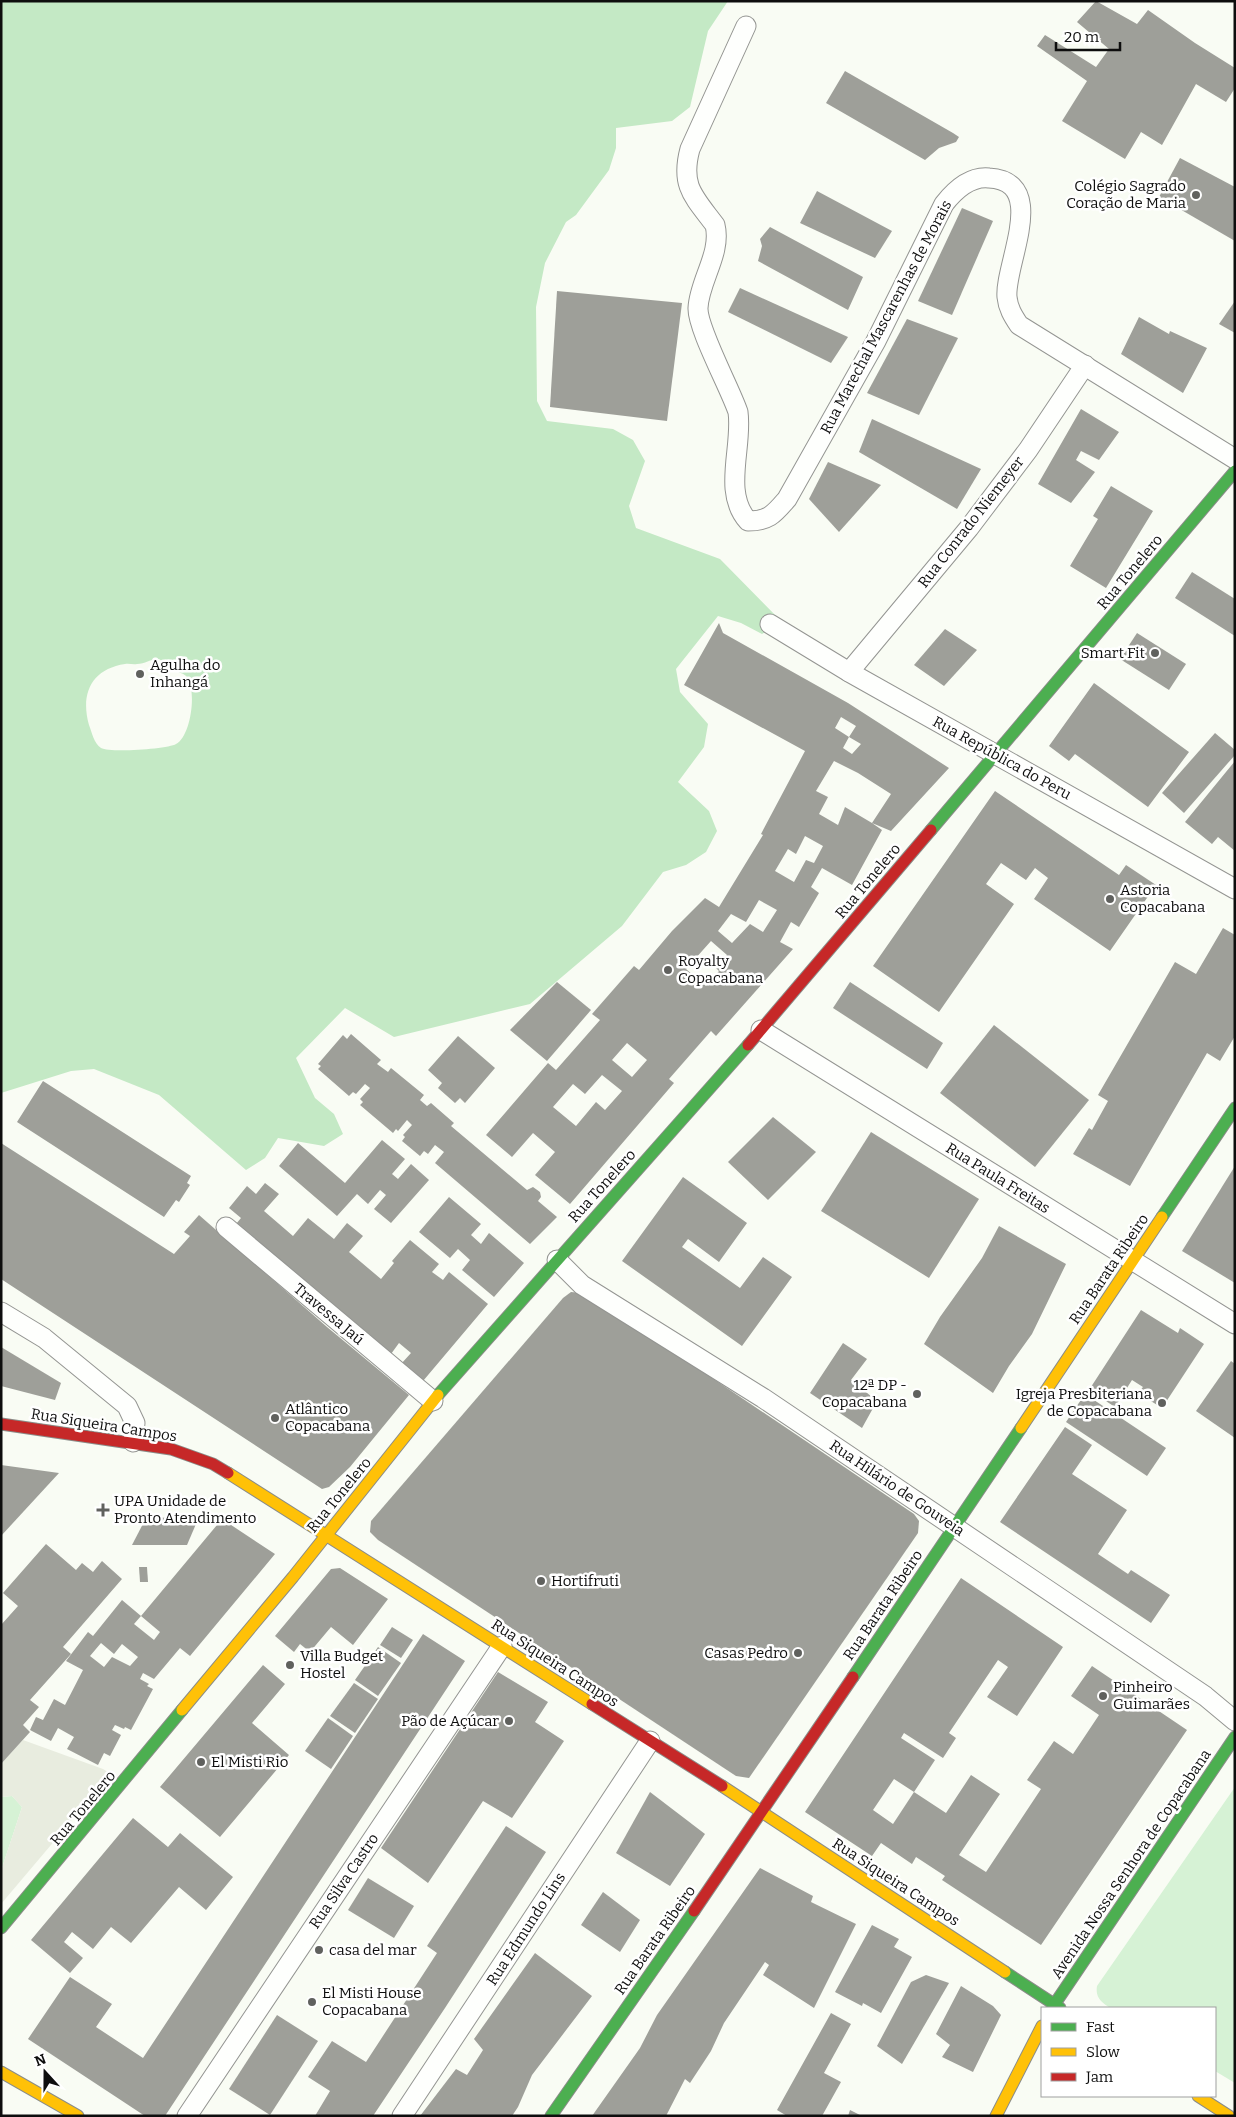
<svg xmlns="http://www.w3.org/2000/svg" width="1236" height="2117" viewBox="0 0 1236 2117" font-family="Bitter,serif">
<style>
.green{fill:#d6f2d5}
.forest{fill:#c4e9c5;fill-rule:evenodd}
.plaza{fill:#e8ecdf}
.building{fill:#9e9f99;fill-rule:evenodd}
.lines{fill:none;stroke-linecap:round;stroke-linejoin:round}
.street-casing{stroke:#949592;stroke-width:21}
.fast-casing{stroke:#8a8c88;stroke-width:13}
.slow-casing{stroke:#8a8c88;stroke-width:13}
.jam-casing{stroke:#8a8c88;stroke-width:13}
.street{stroke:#fefffd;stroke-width:19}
.fast{stroke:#4caf50;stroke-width:11}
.slow{stroke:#ffc107;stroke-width:11}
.jam{stroke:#c62828;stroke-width:11}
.poi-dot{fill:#60615e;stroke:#fff;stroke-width:2}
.labels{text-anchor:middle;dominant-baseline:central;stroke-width:5;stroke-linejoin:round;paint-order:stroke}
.poi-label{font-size:15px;fill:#0e0e0e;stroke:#fff;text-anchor:start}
.street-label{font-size:15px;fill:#0e0e0e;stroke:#fff}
</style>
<rect width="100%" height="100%" fill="#f9fcf4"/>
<g class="green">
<path d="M 1235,1787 L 1235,2083 L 1215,2071 L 1215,2008 L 1111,2008 C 1102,2003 1095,1998 1097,1986 Z"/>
<path d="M 12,1796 L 22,1807 L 1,1871 L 1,1797 Z"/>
</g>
<path class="forest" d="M 1,1 L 728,1 L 708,31 L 690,107 L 672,121 L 616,128 L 616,148 L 609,170 L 576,215 L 566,222 L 545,263 L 536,307 L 537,401 L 547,421 L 613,429 L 633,440 L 645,461 L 629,506 L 636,528 L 720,559 L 782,622 L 762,634 L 741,623 L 718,616 L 676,669 L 680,692 L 708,724 L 704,747 L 678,782 L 709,811 L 717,831 L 706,852 L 686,865 L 663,872 L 622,926 L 530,1004 L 394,1037 L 345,1008 L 296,1058 L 315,1098 L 334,1114 L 343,1134 L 324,1146 L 278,1138 L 265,1158 L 246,1170 L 159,1095 L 94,1069 L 71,1071 L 1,1093 ZM 159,659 C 164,662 168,668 174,670 C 179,673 184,673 187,677 C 197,691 191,736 176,744 C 168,749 110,753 101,748 C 94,743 92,733 89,725 C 80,693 92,669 125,664 C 129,663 133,665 137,664 C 145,664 150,659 159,659 Z"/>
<path class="plaza" d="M 23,1740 L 103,1769 L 111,1774 L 1,1904 L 1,1871 L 22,1807 L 12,1796 L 1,1797 L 1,1764 Z"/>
<g class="building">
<path d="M 1096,1 L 1137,24 L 1148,10 L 1195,43 L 1235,68 L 1235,88 L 1226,102 L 1196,84 L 1162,145 L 1141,132 L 1125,159 L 1062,121 L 1087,81 L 1037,46 L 1045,35 L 1096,67 L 1109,49 L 1077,22 Z"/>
<path d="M 845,71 L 953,133 L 959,137 L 956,142 L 939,148 L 925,160 L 826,103 Z"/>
<path d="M 1180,158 L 1235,187 L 1235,241 L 1159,197 Z"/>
<path d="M 817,191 L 892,231 L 875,258 L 800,223 Z"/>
<path d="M 962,208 L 993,221 L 952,315 L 918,301 Z"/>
<path d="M 770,227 L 863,277 L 848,310 L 758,261 L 762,246 L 760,239 Z"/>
<path d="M 740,288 L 848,337 L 831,363 L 728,312 Z"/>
<path d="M 557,291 L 682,303 L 667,421 L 550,407 Z"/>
<path d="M 1235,301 L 1235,333 L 1219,324 Z"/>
<path d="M 1139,317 L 1169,334 L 1170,331 L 1207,348 L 1183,393 L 1121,354 Z"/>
<path d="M 907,319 L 958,338 L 919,415 L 867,393 Z"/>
<path d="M 1081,409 L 1119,432 L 1099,460 L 1081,451 L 1076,460 L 1095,472 L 1071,503 L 1038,484 Z"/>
<path d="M 872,419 L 981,469 L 957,509 L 859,452 Z"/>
<path d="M 828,462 L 881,485 L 839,532 L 809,499 Z"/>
<path d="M 1111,486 L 1153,511 L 1106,588 L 1070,566 L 1098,519 L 1093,516 Z"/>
<path d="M 1192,572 L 1235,599 L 1235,636 L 1175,598 Z"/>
<path d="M 719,623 L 723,633 L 848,703 L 949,768 L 891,831 L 872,823 L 882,830 L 852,885 L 822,868 L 811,887 L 819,893 L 799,927 L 791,922 L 780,942 L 793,949 L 716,1036 L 711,1031 L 669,1079 L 674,1083 L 570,1204 L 535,1175 L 555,1152 L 533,1133 L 512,1157 L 486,1135 L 548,1063 L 556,1070 L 600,1020 L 592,1014 L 634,966 L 639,970 L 672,931 L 705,898 L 719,907 L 763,835 L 761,834 L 805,751 L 684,685 ZM 841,717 L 856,726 L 849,737 L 861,744 L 852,754 L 843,748 L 849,737 L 835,728 ZM 834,761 L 858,773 L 891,794 L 872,823 L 845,807 L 838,825 L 819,814 L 828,797 L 816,791 ZM 805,836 L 823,846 L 814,863 L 806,860 L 794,882 L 775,871 L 788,849 L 796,854 ZM 759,900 L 777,910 L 763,932 L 750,924 L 732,943 L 718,931 L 731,914 L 746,922 ZM 711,941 L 727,955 L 716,968 L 719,971 L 706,986 L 686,969 ZM 627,1043 L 647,1060 L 632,1077 L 612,1060 ZM 602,1075 L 622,1091 L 605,1110 L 596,1102 L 576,1126 L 553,1107 L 573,1084 L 585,1094 Z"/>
<path d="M 945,629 L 977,650 L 944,686 L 914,665 Z"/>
<path d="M 1137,633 L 1186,664 L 1169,690 L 1120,659 Z"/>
<path d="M 1094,683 L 1189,752 L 1148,807 L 1075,754 L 1069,761 L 1049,746 Z"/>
<path d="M 1215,733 L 1235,750 L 1235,755 L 1184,813 L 1162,793 Z"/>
<path d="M 1235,761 L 1235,851 L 1218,837 L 1212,844 L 1185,822 Z"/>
<path d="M 995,791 L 1119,875 L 1126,865 L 1156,885 L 1110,951 L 1034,899 L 1048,878 L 1035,868 L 1026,880 L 1001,863 L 986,884 L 1014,904 L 939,1012 L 873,966 Z"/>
<path d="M 1223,928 L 1235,935 L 1235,1036 L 1220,1061 L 1207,1053 L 1130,1186 L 1073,1154 L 1089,1128 L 1092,1130 L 1108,1101 L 1098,1095 L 1175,962 L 1196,974 Z"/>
<path d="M 557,982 L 591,1010 L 547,1061 L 510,1030 Z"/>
<path d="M 850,982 L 943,1043 L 927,1069 L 833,1008 Z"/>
<path d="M 994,1025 L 1089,1100 L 1035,1167 L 940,1093 Z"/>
<path d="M 351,1034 L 381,1060 L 377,1064 L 388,1072 L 391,1068 L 424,1095 L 420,1100 L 427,1106 L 431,1103 L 454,1123 L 451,1126 L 527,1190 L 533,1187 L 540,1192 L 541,1197 L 538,1201 L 557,1217 L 530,1244 L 435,1163 L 444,1152 L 435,1145 L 428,1154 L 424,1151 L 420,1156 L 402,1141 L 405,1137 L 403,1135 L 412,1125 L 407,1120 L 398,1131 L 396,1129 L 393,1133 L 360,1105 L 363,1102 L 360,1099 L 370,1088 L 365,1084 L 356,1094 L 353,1092 L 349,1096 L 318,1069 L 321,1066 L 318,1064 L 343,1035 L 347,1039 Z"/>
<path d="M 458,1036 L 495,1068 L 465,1103 L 460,1098 L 455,1103 L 438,1088 L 442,1083 L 428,1070 Z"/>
<path d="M 43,1081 L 191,1176 L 187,1183 L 190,1185 L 179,1202 L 176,1200 L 164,1217 L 17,1122 Z"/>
<path d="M 773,1117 L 816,1152 L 768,1200 L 728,1162 Z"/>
<path d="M 871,1132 L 979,1199 L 929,1278 L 821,1211 Z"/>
<path d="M 382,1140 L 405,1159 L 392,1174 L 398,1179 L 411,1164 L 429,1180 L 391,1223 L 374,1209 L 386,1195 L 380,1190 L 368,1204 L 357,1194 L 337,1216 L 279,1166 L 298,1143 L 345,1183 Z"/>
<path d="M 1,1143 L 174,1254 L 190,1236 L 184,1232 L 199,1215 L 327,1327 L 409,1395 L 350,1467 L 329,1487 L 322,1489 L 1,1279 Z"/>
<path d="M 1235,1166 L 1235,1283 L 1182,1251 Z"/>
<path d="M 683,1177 L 747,1223 L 719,1262 L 688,1239 L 682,1247 L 740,1288 L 763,1257 L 792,1277 L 742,1346 L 622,1261 Z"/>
<path d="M 265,1183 L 279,1194 L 264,1211 L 293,1236 L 308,1218 L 334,1239 L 347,1223 L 363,1236 L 349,1252 L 381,1279 L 394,1263 L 392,1261 L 410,1240 L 439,1264 L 432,1272 L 443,1280 L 449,1272 L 488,1304 L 423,1381 L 401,1364 L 411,1353 L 399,1343 L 391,1354 L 236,1224 L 241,1218 L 229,1208 L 247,1186 L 256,1194 Z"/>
<path d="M 449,1197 L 481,1224 L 471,1235 L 481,1244 L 489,1233 L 524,1263 L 494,1297 L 462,1270 L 470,1260 L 458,1249 L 450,1258 L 419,1232 Z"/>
<path d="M 999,1226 L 1066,1264 L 1032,1334 L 1009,1366 L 993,1393 L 924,1344 L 940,1317 L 982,1258 Z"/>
<path d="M 571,1292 L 581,1293 L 598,1301 L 914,1514 L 919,1521 L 918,1533 L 749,1778 L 736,1776 L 378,1540 L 370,1532 L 371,1521 L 563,1298 Z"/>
<path d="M 1141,1310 L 1178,1333 L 1180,1328 L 1204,1344 L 1162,1408 L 1138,1393 L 1143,1387 L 1132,1380 L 1115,1407 L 1089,1390 Z"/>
<path d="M 843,1343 L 867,1359 L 851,1380 L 877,1401 L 862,1428 L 810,1393 Z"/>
<path d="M 1,1347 L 61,1383 L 55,1400 L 1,1386 Z"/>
<path d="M 1231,1361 L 1235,1364 L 1235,1438 L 1196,1411 Z"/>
<path d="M 1085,1394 L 1166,1448 L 1147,1476 L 1066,1422 Z"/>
<path d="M 1065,1427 L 1092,1445 L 1072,1474 L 1127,1510 L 1098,1554 L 1128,1574 L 1131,1570 L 1170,1595 L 1151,1623 L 1000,1522 Z"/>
<path d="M 1,1465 L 59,1473 L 1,1536 Z"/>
<path d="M 199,1517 L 187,1545 L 132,1545 L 146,1518 Z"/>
<path d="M 222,1519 L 275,1554 L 190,1656 L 180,1648 L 154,1679 L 143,1673 L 140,1679 L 149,1684 L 147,1686 L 153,1689 L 131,1730 L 125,1727 L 124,1729 L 115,1725 L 112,1730 L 121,1735 L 110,1756 L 104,1753 L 98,1765 L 67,1749 L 74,1737 L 58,1728 L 51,1741 L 30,1730 L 36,1717 L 43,1720 L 54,1699 L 65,1705 L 83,1670 L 66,1661 L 88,1632 L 93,1636 L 122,1600 L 141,1616 L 134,1624 L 154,1640 L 160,1632 L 141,1616 ZM 101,1643 L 114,1654 L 122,1644 L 138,1657 L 130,1666 L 112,1657 L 104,1667 L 90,1656 Z"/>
<path d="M 46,1544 L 76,1570 L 82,1563 L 93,1572 L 102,1561 L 122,1579 L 63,1647 L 71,1654 L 30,1700 L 39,1707 L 23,1725 L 30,1732 L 1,1764 L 1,1625 L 18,1606 L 3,1593 Z"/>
<path d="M 139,1567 L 147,1567 L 148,1582 L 140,1582 Z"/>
<path d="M 340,1568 L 388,1599 L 353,1645 L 331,1627 L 310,1652 L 300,1644 L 294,1652 L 275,1636 L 331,1569 Z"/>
<path d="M 961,1578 L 1063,1647 L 1017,1716 L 987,1697 L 1008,1667 L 998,1660 L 949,1733 L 956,1738 L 943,1758 L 904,1733 L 901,1738 L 935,1760 L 914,1792 L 894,1779 L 873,1810 L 893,1824 L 914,1792 L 946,1813 L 971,1775 L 1000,1794 L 959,1855 L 986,1872 L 1041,1789 L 1027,1780 L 1054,1741 L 1073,1754 L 1099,1715 L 1071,1696 L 1092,1666 L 1187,1730 L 1041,1945 L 942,1880 L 945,1876 L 916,1857 L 912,1864 L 881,1843 L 872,1856 L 805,1812 Z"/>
<path d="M 392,1627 L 413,1640 L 401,1658 L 380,1645 Z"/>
<path d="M 423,1634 L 465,1661 L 165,2116 L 145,2116 L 28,2039 L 70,1977 L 112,2004 L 96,2027 L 143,2058 Z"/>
<path d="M 378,1647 L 401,1663 L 378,1696 L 355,1680 Z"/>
<path d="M 263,1665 L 285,1684 L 252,1723 L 289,1755 L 220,1837 L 160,1787 Z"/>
<path d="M 498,1672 L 548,1702 L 535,1722 L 564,1741 L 512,1818 L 483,1801 L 428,1883 L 381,1848 Z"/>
<path d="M 354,1683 L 378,1699 L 355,1733 L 330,1716 Z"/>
<path d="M 328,1718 L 353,1736 L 331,1769 L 305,1751 Z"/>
<path d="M 650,1792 L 705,1834 L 670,1886 L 616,1853 Z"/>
<path d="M 133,1818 L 168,1847 L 180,1833 L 233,1877 L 206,1910 L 179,1887 L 131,1943 L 111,1927 L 93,1949 L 72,1932 L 64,1942 L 83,1958 L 70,1973 L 31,1940 Z"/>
<path d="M 506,1826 L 546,1852 L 445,2008 L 373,2116 L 315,2116 L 330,2091 L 308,2077 L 332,2041 L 366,2062 L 437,1953 L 427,1946 Z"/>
<path d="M 760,1868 L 813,1896 L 811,1902 L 856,1924 L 814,2008 L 763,1975 L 769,1965 L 765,1962 L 724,2023 L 711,2051 L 690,2083 L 685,2079 L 666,2116 L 592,2116 L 640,2048 L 657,2015 Z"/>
<path d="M 368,1878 L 414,1906 L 394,1938 L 348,1910 Z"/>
<path d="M 603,1892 L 640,1920 L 620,1952 L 581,1925 Z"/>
<path d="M 872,1925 L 899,1939 L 894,1947 L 912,1957 L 881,2013 L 863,2003 L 862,2006 L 835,1992 Z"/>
<path d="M 535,1953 L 592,1996 L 532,2075 L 518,2107 L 512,2116 L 420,2116 L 456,2069 L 467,2075 L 483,2050 L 474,2039 Z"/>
<path d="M 926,1975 L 949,1983 L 902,2064 L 877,2046 L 911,1982 Z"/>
<path d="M 961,1986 L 993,2006 L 1001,2015 L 973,2072 L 942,2057 L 950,2045 L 936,2034 Z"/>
<path d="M 831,2013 L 851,2024 L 824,2073 L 841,2082 L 822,2116 L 787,2116 L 777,2110 Z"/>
<path d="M 277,2015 L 318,2041 L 270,2115 L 229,2089 Z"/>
<path d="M 850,2110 L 862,2116 L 848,2116 Z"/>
</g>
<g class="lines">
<g class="street-casing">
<g id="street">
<path d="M 746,26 L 690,149 C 680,186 694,197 715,225 C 722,253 699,281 698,308 C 697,328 730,388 738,412 C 743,447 722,492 748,521 C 769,521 774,514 787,499 L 876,341 L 944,204 C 955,190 970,176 989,178 C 1050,181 1004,265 1007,297 C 1008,308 1013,316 1019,325 L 1235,459"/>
<path d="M 770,624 L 849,672 L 1235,889"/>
<path d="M 849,672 L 969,528 L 1028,450 L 1085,365"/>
<path d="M 761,1030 L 1235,1324"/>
<path d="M 226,1227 L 433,1401"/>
<path d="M 557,1260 L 582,1285 L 763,1398 L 1205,1696 L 1235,1721"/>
<path d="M 1,1312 L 44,1338 L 127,1406 L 135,1423 L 133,1442"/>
<path d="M 187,2116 L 502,1646"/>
<path d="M 402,2116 L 650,1741"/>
</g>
</g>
<g class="fast-casing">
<g id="fast">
<path d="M 931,830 L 1235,471"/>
<path d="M 1162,1217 L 1235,1108"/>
<path d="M 438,1395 L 748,1045"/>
<path d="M 853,1677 L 1021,1428"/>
<path d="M 1,1928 L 182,1710"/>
<path d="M 1005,1972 L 1060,2008"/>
<path d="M 1052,2008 L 1235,1737"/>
<path d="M 551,2116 L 694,1911"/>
</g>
</g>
<g class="slow-casing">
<g id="slow">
<path d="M 1021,1428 L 1162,1217"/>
<path d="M 228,1473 L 592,1704"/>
<path d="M 182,1710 L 293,1577 L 438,1395"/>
<path d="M 722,1786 L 1005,1972"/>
<path d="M 1,2072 L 78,2116"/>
<path d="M 1198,2096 L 1229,2116"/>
<path d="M 996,2116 L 1042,2026"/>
</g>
</g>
<g class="jam-casing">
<g id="jam">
<path d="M 748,1045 L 931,830"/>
<path d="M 1,1424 L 171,1449 L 213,1464 L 228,1473"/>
<path d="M 592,1704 L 722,1786"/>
<path d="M 694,1911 L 853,1677"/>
</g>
</g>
<use href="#street" class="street"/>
<use href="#fast" class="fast"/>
<use href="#slow" class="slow"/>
<use href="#jam" class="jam"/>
</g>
<g class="poi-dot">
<circle cx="1196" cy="195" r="5"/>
<circle cx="1155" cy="653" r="5"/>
<circle cx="140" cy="674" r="5"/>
<circle cx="1110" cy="899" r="5"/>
<circle cx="668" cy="970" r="5"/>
<circle cx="917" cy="1394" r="5"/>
<circle cx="1162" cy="1403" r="5"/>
<circle cx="275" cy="1418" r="5"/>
<path d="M100.5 1502.5h5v5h5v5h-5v5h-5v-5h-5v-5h5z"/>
<circle cx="541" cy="1581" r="5"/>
<circle cx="798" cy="1653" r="5"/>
<circle cx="290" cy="1665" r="5"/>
<circle cx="1103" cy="1696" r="5"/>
<circle cx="509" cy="1721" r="5"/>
<circle cx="201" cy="1762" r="5"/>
<circle cx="319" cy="1950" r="5"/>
<circle cx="312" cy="2002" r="5"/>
</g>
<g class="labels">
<g class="poi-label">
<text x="1186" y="186" text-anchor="end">Colégio Sagrado<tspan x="1186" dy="17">Coração de Maria</tspan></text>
<text x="1145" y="653" text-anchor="end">Smart Fit</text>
<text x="150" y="665">Agulha do<tspan x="150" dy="17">Inhangá</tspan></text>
<text x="1120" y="890">Astoria<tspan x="1120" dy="17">Copacabana</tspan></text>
<text x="678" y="961">Royalty<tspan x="678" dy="17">Copacabana</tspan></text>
<text x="907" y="1385" text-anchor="end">12ª DP -<tspan x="907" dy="17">Copacabana</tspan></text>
<text x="1152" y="1394" text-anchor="end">Igreja Presbiteriana<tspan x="1152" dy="17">de Copacabana</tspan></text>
<text x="285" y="1409">Atlântico<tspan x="285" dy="17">Copacabana</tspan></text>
<text x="114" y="1501">UPA Unidade de<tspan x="114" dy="17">Pronto Atendimento</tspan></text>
<text x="551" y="1581">Hortifruti</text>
<text x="788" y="1653" text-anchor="end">Casas Pedro</text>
<text x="300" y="1656">Villa Budget<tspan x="300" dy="17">Hostel</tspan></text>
<text x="1113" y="1687">Pinheiro<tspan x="1113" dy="17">Guimarães</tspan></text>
<text x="499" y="1721" text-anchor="end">Pão de Açúcar</text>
<text x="211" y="1762">El Misti Rio</text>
<text x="329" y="1950">casa del mar</text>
<text x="322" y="1993">El Misti House<tspan x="322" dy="17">Copacabana</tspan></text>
</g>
<g class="street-label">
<text transform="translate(886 317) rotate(-62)">Rua Marechal Mascarenhas de Morais</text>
<text transform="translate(971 522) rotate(-52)">Rua Conrado Niemeyer</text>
<text transform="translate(1130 572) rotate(-50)">Rua Tonelero</text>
<text transform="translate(1002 758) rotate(29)">Rua República do Peru</text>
<text transform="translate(868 881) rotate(-50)">Rua Tonelero</text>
<text transform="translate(998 1178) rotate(32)">Rua Paula Freitas</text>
<text transform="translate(602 1186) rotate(-48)">Rua Tonelero</text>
<text transform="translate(1109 1269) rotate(-56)">Rua Barata Ribeiro</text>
<text transform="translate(329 1314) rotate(40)">Travessa Jaú</text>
<text transform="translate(104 1425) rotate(9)">Rua Siqueira Campos</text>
<text transform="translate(897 1488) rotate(34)">Rua Hilário de Gouveia</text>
<text transform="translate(339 1495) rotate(-51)">Rua Tonelero</text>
<text transform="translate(883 1605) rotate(-56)">Rua Barata Ribeiro</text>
<text transform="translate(555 1663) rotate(33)">Rua Siqueira Campos</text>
<text transform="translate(83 1808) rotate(-50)">Rua Tonelero</text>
<text transform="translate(1131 1864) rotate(-56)">Avenida Nossa Senhora de Copacabana</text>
<text transform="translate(344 1881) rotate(-56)">Rua Silva Castro</text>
<text transform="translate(896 1882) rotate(33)">Rua Siqueira Campos</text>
<text transform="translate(526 1929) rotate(-57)">Rua Edmundo Lins</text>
<text transform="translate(655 1940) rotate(-55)">Rua Barata Ribeiro</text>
</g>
</g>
<rect width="1236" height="2117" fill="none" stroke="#0e0e0e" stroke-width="5"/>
<rect x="1041" y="2007" width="175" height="90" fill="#ffffff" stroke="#9f9f9f"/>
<rect x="1051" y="2023" width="25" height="8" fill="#4caf50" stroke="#9f9f9f"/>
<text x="1086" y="2032" font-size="15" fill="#0e0e0e">Fast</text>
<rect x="1051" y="2048" width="25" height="8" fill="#ffc107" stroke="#9f9f9f"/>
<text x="1086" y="2057" font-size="15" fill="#0e0e0e">Slow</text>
<rect x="1051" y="2073" width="25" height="8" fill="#c62828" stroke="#9f9f9f"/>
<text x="1086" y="2082" font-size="15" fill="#0e0e0e">Jam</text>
<g transform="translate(45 2072) rotate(339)" stroke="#ffffff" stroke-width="4" paint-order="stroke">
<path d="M0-4L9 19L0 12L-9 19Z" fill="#0e0e0e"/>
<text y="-8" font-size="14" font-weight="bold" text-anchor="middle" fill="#0e0e0e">N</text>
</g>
<path d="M1056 42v8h64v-8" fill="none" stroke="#0e0e0e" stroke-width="2.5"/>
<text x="1064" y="42" font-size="15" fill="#0e0e0e" stroke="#ffffff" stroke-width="4" paint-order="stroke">20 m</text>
</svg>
